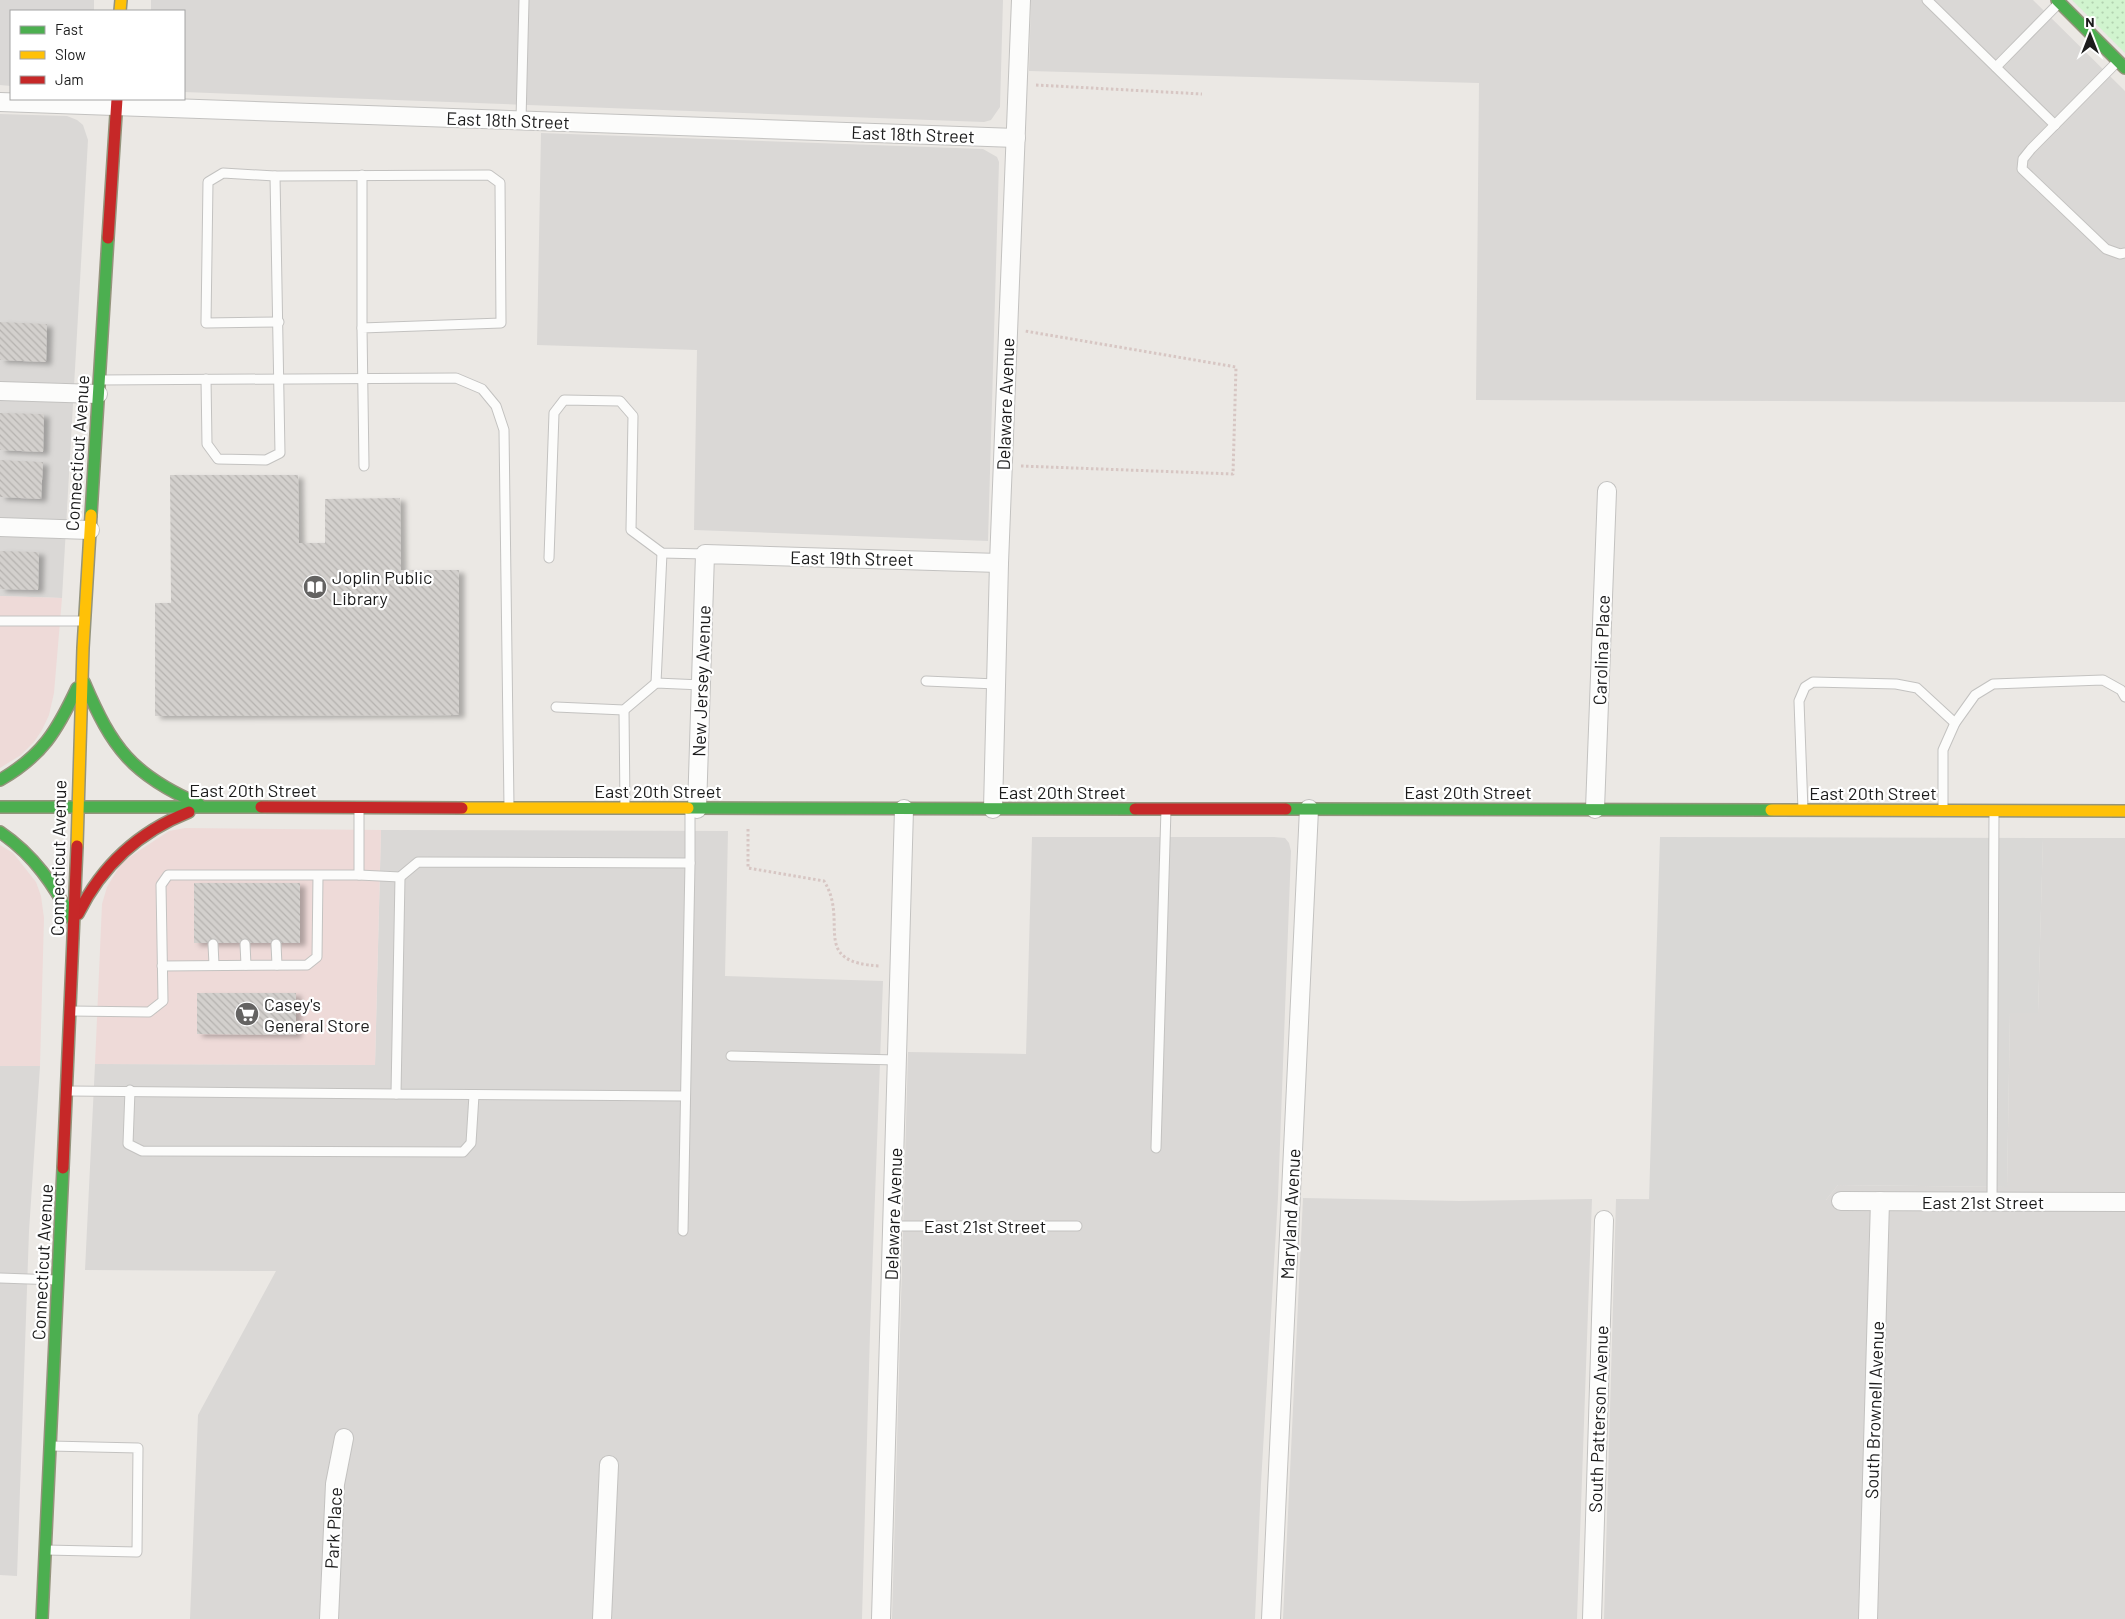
<svg xmlns="http://www.w3.org/2000/svg" width="2125" height="1619" viewBox="0 0 2125 1619" font-family="Barlow,sans-serif">
<style>
.residential{fill:#dad8d6}
.commercial{fill:#eedad8}
.religious{fill:#d9d8d6}
.park{fill:url(#park-dots)}
.building{fill:url(#building-back-hatch);filter:url(#shadow)}
.lines{fill:none;stroke-linecap:round;stroke-linejoin:round}
.lane-casing{stroke:#c3c2c0;stroke-width:11}
.street-casing{stroke:#c3c2c0;stroke-width:20}
.fast-casing{stroke:#94947c;stroke-width:14}
.slow-casing{stroke:#94947c;stroke-width:14}
.jam-casing{stroke:#94947c;stroke-width:14}
.path{stroke:#d7c6c3;stroke-width:3;stroke-dasharray:2.5 2.5;stroke-linecap:butt}
.lane{stroke:#fcfcfb;stroke-width:9}
.street{stroke:#fcfcfb;stroke-width:18}
.fast{stroke:#4caf50;stroke-width:11}
.slow{stroke:#ffc107;stroke-width:11}
.jam{stroke:#c62828;stroke-width:11}
.labels{text-anchor:middle;dominant-baseline:central;stroke-width:4.5;stroke-linejoin:round;paint-order:stroke}
.street-label{font-size:18px;fill:#1c1c1c;stroke:#fff}
.poi-label{font-size:18px;fill:#1c1c1c;stroke:#fff;text-anchor:start}
</style>
<defs>
<pattern id="park-dots" width="8" height="8" patternUnits="userSpaceOnUse" patternTransform="scale(1.25)"><rect width="8" height="8" fill="#d0f4ce"/><path d="M2 2h.1M6 6h.1" fill="none" stroke="#b2d1b0" stroke-width="1.8" stroke-linecap="round"/></pattern>
<pattern id="building-back-hatch" width="6" height="6" patternUnits="userSpaceOnUse" patternTransform="scale(1.25)"><rect width="6" height="6" fill="#d3d0cd"/><path d="M-1 5l2 2M0 0l6 6M5-1l2 2" fill="none" stroke="#b5b2af"/></pattern>
<filter id="shadow"><feDropShadow dx="5.5" dy="3" stdDeviation="2.5" flood-color="#0004"/></filter>
</defs>
<rect width="100%" height="100%" fill="#ebe8e4"/>
<g class="residential">
<path d="M 0,0 L 94,0 L 94,11 L 11,11 L 11,86 L 0,85 Z"/>
<path d="M 151,0 L 1003,0 L 1000,107 L 991,120 L 984,122 L 184,92 L 184,11 L 151,11 Z"/>
<path d="M 1031,0 L 2033,0 L 2125,91 L 2125,402 L 1476,400 L 1479,83 L 1029,71 Z"/>
<path d="M 0,114 L 67,116 L 77,120 L 83,125 L 88,140 L 62,598 L 0,596 Z"/>
<path d="M 541,133 L 983,149 L 997,157 L 999,162 L 988,541 L 694,530 L 697,350 L 537,345 Z"/>
<path d="M 381,830 L 728,831 L 725,976 L 883,981 L 870,1332 L 862,1619 L 190,1619 L 198,1415 L 276,1271 L 85,1270 L 95,1064 L 375,1065 Z"/>
<path d="M 1032,837 L 1274,837 L 1285,838 L 1289,843 L 1291,851 L 1278,1197 L 1261,1483 L 1255,1619 L 892,1619 L 908,1052 L 1026,1054 Z"/>
<path d="M 2043,838 L 2125,838 L 2125,1619 L 1604,1619 L 1616,1199 L 1826,1200 L 1838,1185 L 2007,1187 L 2010,1013 L 2038,1013 Z"/>
<path d="M 0,1066 L 40,1066 L 29,1231 L 17,1576 L 0,1575 Z"/>
<path d="M 1303,1198 L 1460,1201 L 1592,1199 L 1577,1619 L 1283,1619 Z"/>
</g>
<g class="commercial">
<path d="M 0,596 L 62,598 L 54,693 L 49,715 L 42,730 L 34,742 L 21,755 L 0,768 Z"/>
<path d="M 185,828 L 381,830 L 375,1065 L 95,1064 L 102,904 L 107,887 L 122,862 L 169,831 Z"/>
<path d="M 0,845 L 13,853 L 36,882 L 41,896 L 44,918 L 40,1066 L 0,1066 Z"/>
</g>
<path class="religious" d="M 1660,837 L 2043,838 L 2038,1013 L 2010,1013 L 2007,1187 L 1838,1185 L 1826,1200 L 1649,1200 Z"/>
<path class="park" d="M 2072,0 L 2125,0 L 2125,53 Z"/>
<g class="building">
<path d="M 0,322 L 47,324 L 46,362 L 0,360 Z"/>
<path d="M 0,413 L 44,414 L 43,452 L 0,450 Z"/>
<path d="M 0,460 L 43,462 L 41,499 L 0,497 Z"/>
<path d="M 170,475 L 298,475 L 299,543 L 325,543 L 325,499 L 400,498 L 401,570 L 459,570 L 459,715 L 155,716 L 155,603 L 171,603 Z"/>
<path d="M 0,551 L 39,552 L 38,590 L 0,589 Z"/>
<rect x="194" y="883" width="106" height="60"/>
<path d="M 197,993 L 296,993 L 296,1035 L 197,1034 Z"/>
</g>
<g class="lines">
<g class="lane-casing">
<g id="lane">
<path d="M 1927,0 L 2055,125"/>
<path d="M 2118,61 L 2031,149 L 2023,159 L 2022,169 L 2106,249 L 2120,254 L 2125,253"/>
<path d="M 1996,67 L 2059,3"/>
<path d="M 521,120 L 524,0"/>
<path d="M 362,175 L 362,328"/>
<path d="M 275,176 L 223,173 L 208,182 L 206,323 L 279,322"/>
<path d="M 206,379 L 207,444 L 218,459 L 266,460 L 280,453 L 275,176 L 489,175 L 500,183 L 501,323 L 362,328 L 364,466"/>
<path d="M 100,380 L 456,378 L 482,389 L 496,406 L 504,430 L 509,807"/>
<path d="M 549,558 L 554,413 L 564,400 L 620,401 L 633,416 L 631,530 L 662,553 L 705,554"/>
<path d="M 0,621 L 84,621"/>
<path d="M 926,681 L 996,684"/>
<path d="M 656,683 L 662,553"/>
<path d="M 556,707 L 624,710 L 656,683 L 702,685"/>
<path d="M 624,710 L 625,808"/>
<path d="M 1803,810 L 1799,701 L 1805,687 L 1813,682 L 1896,684 L 1917,688 L 1955,723"/>
<path d="M 1943,810 L 1943,750 L 1955,723 L 1975,695 L 1993,684 L 2103,680 L 2121,690 L 2125,697"/>
<path d="M 359,875 L 400,877 L 418,862 L 690,863 L 690,810"/>
<path d="M 400,877 L 396,1094 L 685,1096"/>
<path d="M 213,944 L 214,965"/>
<path d="M 245,944 L 246,965"/>
<path d="M 276,944 L 277,965"/>
<path d="M 162,966 L 307,965 L 317,957 L 318,876"/>
<path d="M 71,1011 L 149,1012 L 163,1001 L 161,885 L 168,875 L 359,875 L 359,809"/>
<path d="M 731,1056 L 897,1060"/>
<path d="M 130,1090 L 128,1144 L 142,1151 L 463,1152 L 471,1143 L 474,1095"/>
<path d="M 69,1091 L 396,1094"/>
<path d="M 1156,1148 L 1166,809"/>
<path d="M 1992,1202 L 1994,812"/>
<path d="M 892,1226 L 1077,1226"/>
<path d="M 683,1231 L 690,863"/>
<path d="M 0,1278 L 57,1280"/>
<path d="M 46,1550 L 137,1552 L 138,1448 L 50,1446"/>
</g>
</g>
<g class="street-casing">
<g id="street">
<path d="M 0,102 L 1016,138"/>
<path d="M 0,391 L 98,394"/>
<path d="M 0,527 L 90,530"/>
<path d="M 697,809 L 705,554 L 999,563"/>
<path d="M 993,809 L 999,563 L 1021,0"/>
<path d="M 1595,809 L 1607,491"/>
<path d="M 1841,1201 L 2125,1202"/>
<path d="M 329,1619 L 335,1484 L 344,1438"/>
<path d="M 602,1619 L 609,1465"/>
<path d="M 881,1619 L 904,809"/>
<path d="M 1271,1619 L 1309,809"/>
<path d="M 1592,1619 L 1604,1220"/>
<path d="M 1868,1619 L 1880,1201"/>
</g>
</g>
<g class="fast-casing">
<g id="fast">
<path d="M 2057,0 L 2125,68"/>
<path d="M 91,515 L 108,238"/>
<path d="M 84,682 C 112,748 132,775 199,804"/>
<path d="M 0,780 C 42,756 57,731 77,688"/>
<path d="M 0,807 L 261,807"/>
<path d="M 688,808 L 1135,809"/>
<path d="M 1286,809 L 1771,810"/>
<path d="M 0,832 C 34,855 54,885 73,921"/>
<path d="M 42,1619 L 63,1168"/>
</g>
</g>
<g class="slow-casing">
<g id="slow">
<path d="M 120,11 L 121,0"/>
<path d="M 462,808 L 688,808"/>
<path d="M 1771,810 L 2125,811"/>
<path d="M 77,846 L 83,648 L 91,515"/>
</g>
</g>
<g class="jam-casing">
<g id="jam">
<path d="M 108,238 L 117,99"/>
<path d="M 261,807 L 462,808"/>
<path d="M 1135,809 L 1286,809"/>
<path d="M 78,914 C 102,865 138,832 189,812"/>
<path d="M 63,1168 L 77,846"/>
</g>
</g>
<g class="path">
<path d="M 1036,85 L 1202,94"/>
<path d="M 1021,466 L 1233,474 L 1236,367 L 1025,331"/>
<path d="M 748,829 L 748,868 L 824,881 C 850,922 808,963 881,966"/>
</g>
<use href="#lane" class="lane"/>
<use href="#street" class="street"/>
<use href="#fast" class="fast"/>
<use href="#slow" class="slow"/>
<use href="#jam" class="jam"/>
</g>
<defs>
<g id="library-disc" transform="scale(1.25)"><circle r="9.5" fill="#646362" stroke="#fff"/><path d="M-6-4Q-3-5.5-.7-3.5V5Q-3 3-6 4ZM6-4Q3-5.5 .7-3.5V5Q3 3 6 4Z" fill="#fff"/></g>
<g id="supermarket-disc" transform="scale(1.25)"><circle r="9.5" fill="#646362" stroke="#fff"/><path d="M-6-5.5h2.5l.6 2H6L4.5 2H-2.5L-4.4-4H-6ZM-1.5 3.2a1.3 1.3 0 1 0 .1 0ZM3 3.2a1.3 1.3 0 1 0 .1 0Z" fill="#fff"/></g>
</defs>
<g fill-rule="evenodd">
<use href="#library-disc" x="315" y="587"/>
<use href="#supermarket-disc" x="247" y="1014"/>
</g>
<g class="labels">
<g class="street-label">
<text transform="translate(508 120) rotate(2)">East 18th Street</text>
<text transform="translate(913 134) rotate(2)">East 18th Street</text>
<text transform="translate(1005 404) rotate(-88)">Delaware Avenue</text>
<text transform="translate(77 453) rotate(-86)">Connecticut Avenue</text>
<text transform="translate(852 558) rotate(1)">East 19th Street</text>
<text transform="translate(1601 650) rotate(-88)">Carolina Place</text>
<text transform="translate(701 681) rotate(-88)">New Jersey Avenue</text>
<text x="253" y="790">East 20th Street</text>
<text x="658" y="791">East 20th Street</text>
<text x="1062" y="792">East 20th Street</text>
<text x="1468" y="792">East 20th Street</text>
<text x="1873" y="793">East 20th Street</text>
<text transform="translate(58 858) rotate(-89)">Connecticut Avenue</text>
<text x="1983" y="1202">East 21st Street</text>
<text transform="translate(893 1214) rotate(-88)">Delaware Avenue</text>
<text transform="translate(1290 1214) rotate(-87)">Maryland Avenue</text>
<text x="985" y="1226">East 21st Street</text>
<text transform="translate(42 1262) rotate(-87)">Connecticut Avenue</text>
<text transform="translate(1874 1410) rotate(-88)">South Brownell Avenue</text>
<text transform="translate(1598 1419) rotate(-88)">South Patterson Avenue</text>
<text transform="translate(333 1528) rotate(-87)">Park Place</text>
</g>
<g class="poi-label">
<text x="332" y="577">Joplin Public<tspan x="332" dy="21">Library</tspan></text>
<text x="264" y="1004">Casey's<tspan x="264" dy="21">General Store</tspan></text>
</g>
</g>
<rect x="10" y="10" width="175" height="90" fill="#ffffff" stroke="#a4a4a4"/>
<rect x="20" y="26" width="25" height="8" fill="#4caf50" stroke="#a4a4a4"/>
<text x="55" y="35" font-size="15" fill="#1c1c1c">Fast</text>
<rect x="20" y="51" width="25" height="8" fill="#ffc107" stroke="#a4a4a4"/>
<text x="55" y="60" font-size="15" fill="#1c1c1c">Slow</text>
<rect x="20" y="76" width="25" height="8" fill="#c62828" stroke="#a4a4a4"/>
<text x="55" y="85" font-size="15" fill="#1c1c1c">Jam</text>
<g transform="translate(2090 35)" stroke="#ffffff" stroke-width="4" paint-order="stroke">
<path d="M0-4L9 19L0 12L-9 19Z" fill="#1c1c1c"/>
<text y="-8" font-size="14" font-weight="bold" text-anchor="middle" fill="#1c1c1c">N</text>
</g>
</svg>
